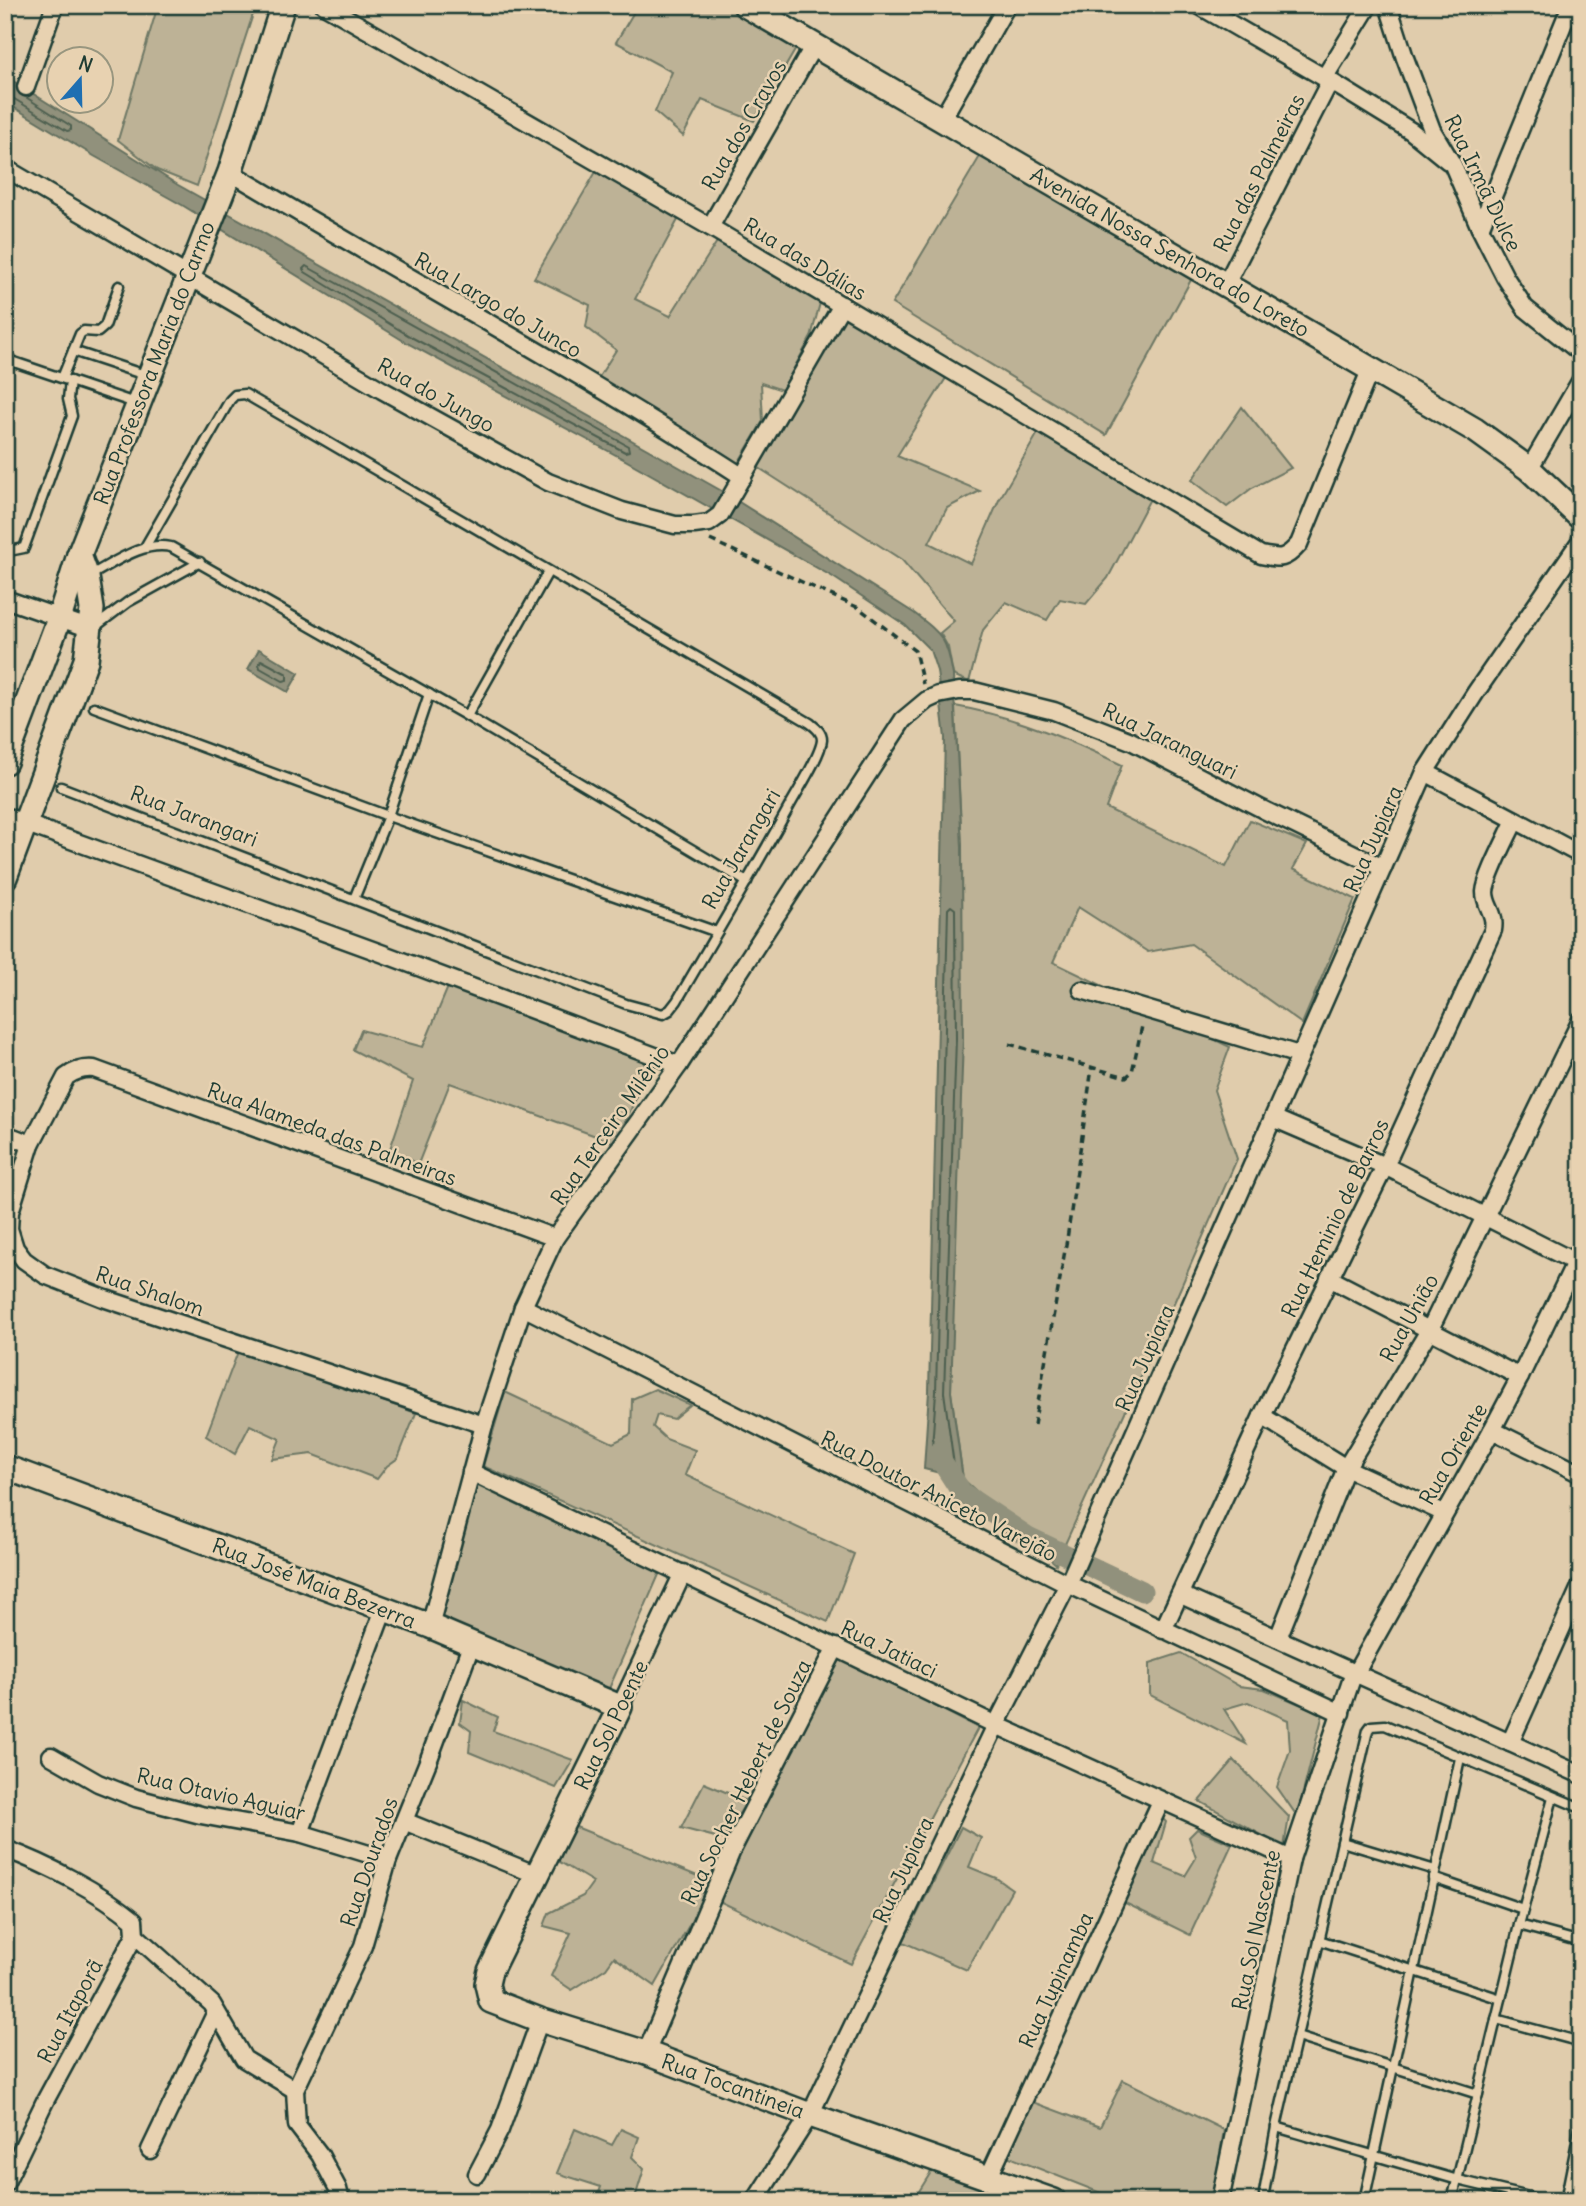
<svg xmlns="http://www.w3.org/2000/svg" width="1586" height="2206" viewBox="0 0 1586 2206" font-family="Delius,sans-serif">
<style>
.green{fill:#bdb296;stroke:#6e7865;stroke-width:2}
.water{fill:#91917b;stroke:#636f5f;stroke-width:2}
.lines{fill:none;stroke-linecap:round;stroke-linejoin:round}
.shore{stroke:#4d5f50;stroke-width:2}
.canal{stroke:#91917b;stroke-width:21}
.lane-casing{stroke:#1f3d34;stroke-width:13}
.street-casing{stroke:#1f3d34;stroke-width:21}
.secondary-casing{stroke:#1f3d34;stroke-width:28}
.path{stroke:#1f3d34;stroke-width:3.5;stroke-dasharray:7 5;stroke-linecap:butt}
.lane{stroke:#e8d2b1;stroke-width:8}
.street{stroke:#e8d2b1;stroke-width:16}
.secondary{stroke:#e8d2b1;stroke-width:23}
.labels{text-anchor:middle;dominant-baseline:central;stroke-width:5;stroke-linejoin:round;paint-order:stroke}
.street-label{font-size:21px;fill:#1f3d34;stroke:#e8d2b1}
</style>
<rect width="100%" height="100%" fill="#e0ccac"/>
<filter id="ink" filterUnits="userSpaceOnUse"><feTurbulence type="fractalNoise" baseFrequency=".0143" numOctaves="2"/><feDisplacementMap in="SourceGraphic" scale="14" xChannelSelector="R" yChannelSelector="G"/><feConvolveMatrix kernelMatrix="1 2 1 2 8 2 1 2 1" color-interpolation-filters="sRGB"/></filter>
<g filter="url(#ink)">
<g class="green">
<path d="M 158,5 L 256,5 L 197,186 L 157,170 L 118,140 Z"/>
<path d="M 638,5 L 730,5 L 798,45 L 754,121 L 702,100 L 683,136 L 655,112 L 672,72 L 616,42 Z"/>
<path d="M 982,153 L 1192,278 L 1106,435 L 892,304 Z"/>
<path d="M 597,170 L 679,218 L 635,299 L 670,316 L 718,240 L 820,303 L 811,337 L 782,390 L 761,383 L 763,421 L 737,465 L 597,380 L 616,350 L 586,327 L 590,305 L 534,278 Z"/>
<path d="M 845,317 L 946,378 L 897,456 L 980,491 L 947,508 L 929,543 L 971,564 L 999,500 L 1038,433 L 1151,497 L 1108,578 L 1086,604 L 1060,599 L 1047,620 L 1006,602 L 983,630 L 969,682 L 953,675 L 948,647 L 940,633 L 954,621 L 902,560 L 756,466 Z"/>
<path d="M 1242,407 L 1291,468 L 1252,488 L 1227,507 L 1192,480 Z"/>
<path d="M 955,706 C 1014,716 1068,739 1122,765 L 1106,808 L 1226,867 L 1250,820 L 1307,844 L 1293,869 L 1355,899 L 1302,1024 L 1191,944 L 1148,952 L 1078,907 L 1053,962 L 1230,1047 L 1214,1090 L 1237,1159 L 1159,1337 L 1056,1564 L 963,1479 L 951,1392 L 962,847 Z"/>
<path d="M 448,987 L 641,1055 L 649,1071 L 615,1143 L 450,1083 L 418,1164 L 390,1149 L 413,1081 L 353,1050 L 361,1030 L 423,1047 Z"/>
<path d="M 239,1349 L 416,1413 L 398,1458 L 387,1466 L 377,1479 L 312,1454 L 272,1459 L 280,1439 L 250,1425 L 235,1454 L 206,1436 Z"/>
<path d="M 655,1389 L 690,1405 L 673,1419 L 657,1415 L 653,1427 L 666,1439 L 695,1450 L 685,1475 L 854,1554 L 828,1622 L 483,1466 L 505,1392 L 613,1443 L 631,1434 L 632,1399 Z"/>
<path d="M 476,1481 L 661,1570 L 608,1691 L 436,1622 Z"/>
<path d="M 1181,1653 L 1239,1686 L 1264,1689 L 1323,1714 L 1297,1816 L 1277,1787 L 1290,1750 L 1288,1720 L 1248,1702 L 1224,1709 L 1246,1744 L 1150,1695 L 1150,1663 Z"/>
<path d="M 840,1657 L 978,1728 L 851,1964 L 717,1900 Z"/>
<path d="M 463,1700 L 498,1717 L 493,1731 L 573,1760 L 556,1788 L 469,1752 L 471,1731 L 460,1723 Z"/>
<path d="M 1234,1760 L 1289,1817 L 1284,1847 L 1199,1801 Z"/>
<path d="M 704,1783 L 747,1801 L 723,1839 L 681,1828 Z"/>
<path d="M 1159,1815 L 1166,1822 L 1154,1863 L 1185,1876 L 1196,1858 L 1189,1837 L 1197,1829 L 1232,1844 L 1190,1935 L 1117,1899 Z"/>
<path d="M 571,1825 L 710,1881 L 701,1904 L 655,1986 L 614,1957 L 606,1968 L 572,1990 L 551,1976 L 571,1933 L 544,1926 L 549,1913 L 583,1896 L 593,1882 L 553,1858 Z"/>
<path d="M 961,1827 L 981,1838 L 969,1867 L 996,1878 L 1012,1889 L 967,1970 L 903,1942 Z"/>
<path d="M 1123,2080 L 1224,2130 L 1212,2201 L 1121,2201 L 1002,2154 L 1022,2098 L 1100,2127 Z"/>
<path d="M 575,2129 L 612,2145 L 621,2129 L 639,2137 L 632,2157 L 644,2169 L 634,2201 L 596,2201 L 601,2187 L 557,2173 Z"/>
<path d="M 936,2164 L 1029,2201 L 913,2201 Z"/>
</g>
<g class="water">
<path d="M 5,76 L 178,185 L 720,490 L 914,613 C 944,636 946,638 953,675 L 962,847 L 963,1039 L 951,1392 L 963,1479 L 924,1469 L 929,1391 L 945,738 L 937,671 L 930,650 L 905,625 L 833,577 L 627,461 L 407,343 L 182,205 L 94,156 L 5,102 Z"/>
<path d="M 259,649 L 299,673 L 288,692 L 248,669 Z"/>
</g>
<g class="lines">
<g class="shore">
<path d="M 5,96 L 11,97 L 67,131 L 71,130 L 71,126 L 24,96"/>
<path d="M 306,266 L 628,446 L 629,451 L 625,452 L 411,337 L 305,272 L 303,269 Z"/>
<path d="M 261,660 L 287,674 L 287,680 L 283,681 L 260,668 L 259,664 Z"/>
<path d="M 951,906 L 955,909 L 956,1039 L 944,1392 L 954,1465 L 951,1469 L 933,1464 L 931,1461 L 936,1392 L 948,909 Z"/>
</g>
<path class="canal" d="M 939,1452 L 939,1457 L 962,1493 L 1028,1537 L 1142,1591"/>
<g class="lane-casing">
<g id="lane">
<path d="M 73,351 L 80,334 L 84,331 L 98,332 L 105,326 L 119,286"/>
<path d="M 5,359 L 135,403"/>
<path d="M 62,378 L 73,351 L 148,376"/>
<path d="M 5,547 L 14,550 L 24,548 L 72,416 L 68,399 L 70,381"/>
<path d="M 89,576 C 114,563 142,541 171,547 L 467,716 L 747,882"/>
<path d="M 96,626 L 128,602 L 200,562"/>
<path d="M 94,707 L 388,816 L 717,932"/>
<path d="M 467,716 L 548,572"/>
<path d="M 61,787 L 626,1004 L 663,1014 L 670,1010 L 677,1001 C 715,936 753,872 789,807 C 797,792 821,755 822,740 C 822,732 816,728 810,723 L 245,394 L 235,395 L 230,400 L 145,547"/>
<path d="M 354,899 L 388,816 L 429,694"/>
<path d="M 1342,1842 L 1435,1870"/>
<path d="M 1433,1878 L 1523,1909"/>
<path d="M 1519,1925 L 1581,1942"/>
<path d="M 1319,1940 L 1501,1999"/>
<path d="M 1496,2019 L 1581,2042"/>
<path d="M 1297,2037 L 1478,2094"/>
<path d="M 1276,2127 L 1458,2180 L 1546,2201"/>
<path d="M 1265,2201 L 1264,2193 L 1276,2127 L 1368,1730 L 1371,1726 L 1385,1725 L 1581,1808"/>
<path d="M 1364,2201 L 1460,1758"/>
<path d="M 1452,2201 L 1519,1925 L 1553,1797"/>
<path d="M 1565,2201 L 1581,2121"/>
</g>
</g>
<g class="street-casing">
<g id="street">
<path d="M 324,5 L 710,227 L 1261,555 C 1281,559 1285,560 1299,544 L 1371,368"/>
<path d="M 1198,5 L 1330,81 L 1411,131 L 1448,161"/>
<path d="M 1388,5 L 1405,58 L 1432,130 L 1453,165 L 1480,228 L 1505,277 L 1525,308 L 1581,353"/>
<path d="M 26,87 L 55,5"/>
<path d="M 941,121 L 1007,5"/>
<path d="M 5,168 L 382,390 L 548,482 L 622,511 L 675,525 L 694,525 L 709,523 L 720,515 L 842,305"/>
<path d="M 230,172 C 400,274 576,369 743,477"/>
<path d="M 710,227 L 814,45"/>
<path d="M 1480,228 L 1571,5"/>
<path d="M 1226,284 L 1330,81 L 1326,79 L 1329,70 L 1369,5"/>
<path d="M 1529,469 L 1581,380"/>
<path d="M 5,599 L 91,629"/>
<path d="M 1425,772 L 1581,855"/>
<path d="M 5,816 L 381,953 L 679,1065"/>
<path d="M 1082,990 L 1299,1055"/>
<path d="M 1273,1118 L 1385,1166 L 1575,1262"/>
<path d="M 5,1134 L 31,1144"/>
<path d="M 1329,1278 L 1520,1377"/>
<path d="M 523,1307 L 1068,1584 L 1341,1713"/>
<path d="M 1262,1416 L 1346,1468 L 1444,1513"/>
<path d="M 484,1425 L 103,1298 L 45,1275 L 24,1260 L 15,1248 L 9,1229 L 10,1212 L 31,1144 L 66,1077 C 75,1070 83,1068 94,1069 L 555,1238"/>
<path d="M 1492,1430 L 1581,1474"/>
<path d="M 471,1472 L 996,1725 L 1291,1859"/>
<path d="M 1181,1595 L 1581,1775"/>
<path d="M 430,1626 L 484,1425 L 523,1307 L 555,1238 L 679,1065 L 903,720 L 927,700 L 938,695 L 959,691 L 974,691 L 1054,711 L 1131,741 L 1262,809 L 1383,868"/>
<path d="M 1163,1630 L 1262,1416 L 1385,1166 L 1493,930 C 1496,912 1485,907 1485,892 C 1486,877 1508,836 1515,820"/>
<path d="M 1278,1638 L 1346,1468 L 1430,1329 L 1581,1020"/>
<path d="M 620,1707 L 683,1573"/>
<path d="M 1510,1743 L 1581,1585"/>
<path d="M 51,1756 L 98,1783 L 136,1798 L 201,1815 L 300,1833 L 388,1860"/>
<path d="M 404,1821 L 537,1875"/>
<path d="M 300,1833 L 384,1609"/>
<path d="M 5,1849 C 47,1864 100,1892 134,1920 L 135,1935 L 212,2004 L 244,2059 L 295,2090"/>
<path d="M 646,2053 L 733,1848 L 836,1647"/>
<path d="M 150,2150 L 216,2012"/>
<path d="M 477,2174 L 500,2130 L 540,2020"/>
<path d="M 989,2176 L 1161,1801"/>
<path d="M 5,2184 L 45,2101 L 135,1935"/>
<path d="M 341,2201 L 338,2189 L 320,2155 L 297,2125 L 295,2090 L 363,1946 L 388,1860 L 429,1759 L 472,1643"/>
<path d="M 755,2201 L 810,2115 L 996,1725 L 1068,1584 L 1425,772 L 1476,692 L 1581,540"/>
<path d="M 1220,2201 L 1291,1859 L 1351,1681 L 1492,1430 L 1520,1377 L 1581,1250"/>
</g>
</g>
<g class="secondary-casing">
<g id="secondary">
<path d="M 745,5 L 1475,430 L 1529,469 L 1581,518"/>
<path d="M 5,762 L 59,619 L 79,555 L 230,172 L 283,5"/>
<path d="M 5,877 L 86,660 L 92,609 L 87,577 L 79,555"/>
<path d="M 5,1467 L 430,1626 L 620,1707 L 490,1971 L 487,1984 L 491,2001 L 540,2020 L 646,2053 L 810,2115 L 1054,2201"/>
</g>
</g>
<g class="path">
<path d="M 710,540 L 859,608 L 915,651 L 923,684"/>
<path d="M 1009,1044 L 1126,1077 L 1132,1072 L 1142,1026"/>
<path d="M 1034,1425 L 1067,1239 L 1092,1068"/>
</g>
<use href="#lane" class="lane"/>
<use href="#street" class="street"/>
<use href="#secondary" class="secondary"/>
</g>
</g>
<g class="labels">
<g class="street-label">
<text transform="translate(744 125) rotate(-60)">Rua dos Cravos</text>
<text transform="translate(1259 173) rotate(-63)">Rua das Palmeiras</text>
<text transform="translate(1483 183) rotate(64)">Rua Irmã Dulce</text>
<text transform="translate(1170 252) rotate(30)">Avenida Nossa Senhora do Loreto</text>
<text transform="translate(805 259) rotate(31)">Rua das Dálias</text>
<text transform="translate(498 305) rotate(30)">Rua Largo do Junco</text>
<text transform="translate(154 363) rotate(-69)">Rua Professora Maria do Carmo</text>
<text transform="translate(436 395) rotate(29)">Rua do Jungo</text>
<text transform="translate(1170 741) rotate(26)">Rua Jaranguari</text>
<text transform="translate(194 816) rotate(21)">Rua Jarangari</text>
<text transform="translate(1373 839) rotate(-66)">Rua Jupiara</text>
<text transform="translate(741 849) rotate(-60)">Rua Jarangari</text>
<text transform="translate(610 1125) rotate(-55)">Rua Terceiro Milênio</text>
<text transform="translate(332 1134) rotate(20)">Rua Alameda das Palmeiras</text>
<text transform="translate(1335 1218) rotate(-64)">Rua Heminio de Barros</text>
<text transform="translate(150 1291) rotate(19)">Rua Shalom</text>
<text transform="translate(1409 1318) rotate(-61)">Rua União</text>
<text transform="translate(1145 1358) rotate(-66)">Rua Jupiara</text>
<text transform="translate(1453 1454) rotate(-60)">Rua Oriente</text>
<text transform="translate(939 1496) rotate(27)">Rua Doutor Aniceto Varejão</text>
<text transform="translate(314 1583) rotate(21)">Rua José Maia Bezerra</text>
<text transform="translate(889 1649) rotate(26)">Rua Jatiaci</text>
<text transform="translate(611 1725) rotate(-64)">Rua Sol Poente</text>
<text transform="translate(746 1782) rotate(-64)">Rua Socher Hebert de Souza</text>
<text transform="translate(221 1794) rotate(13)">Rua Otavio Aguiar</text>
<text transform="translate(369 1862) rotate(-71)">Rua Dourados</text>
<text transform="translate(903 1870) rotate(-65)">Rua Jupiara</text>
<text transform="translate(1256 1930) rotate(-78)">Rua Sol Nascente</text>
<text transform="translate(1056 1980) rotate(-65)">Rua Tupinamba</text>
<text transform="translate(70 2011) rotate(-62)">Rua Itaporã</text>
<text transform="translate(733 2086) rotate(20)">Rua Tocantineia</text>
</g>
</g>
<rect width="1586" height="2206" fill="none" stroke="#e8d2b1" stroke-width="28"/>
<rect x="14" y="14" width="1558" height="2178" fill="none" stroke="#1f3d34" stroke-width="2.5" filter="url(#ink)"/>
<g transform="translate(80 80) rotate(20)"><circle r="33" fill="#e8d2b1" stroke="#98967f" stroke-width="2"/>
<path d="M0-5L12 26L0 18L-12 26Z" fill="#1f6fb2"/>
<text y="-10" font-size="19" font-weight="bold" text-anchor="middle" fill="#1f3d34">N</text>
</g>
</svg>
